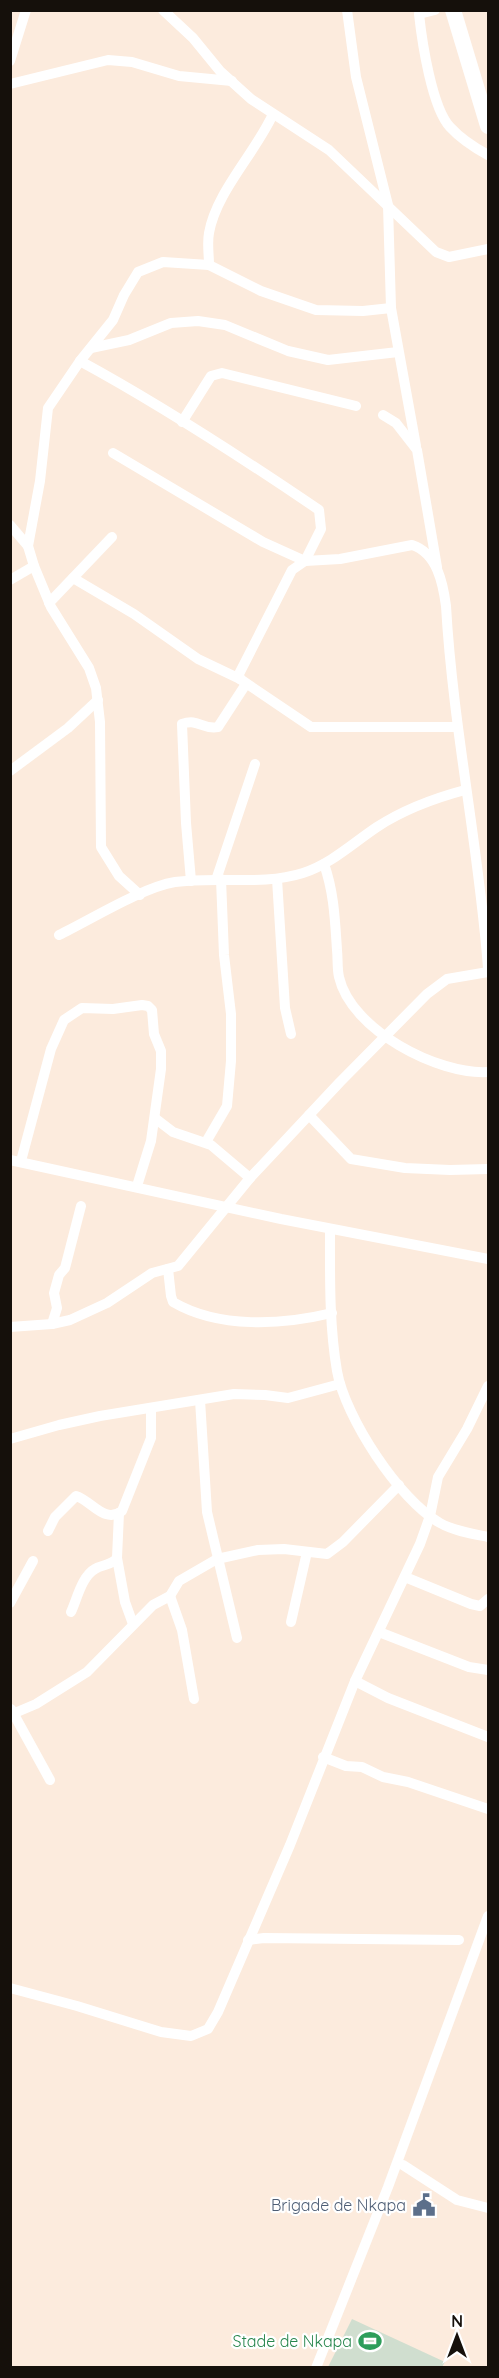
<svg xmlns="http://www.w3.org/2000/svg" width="499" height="2378" viewBox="0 0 499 2378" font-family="Quicksand,sans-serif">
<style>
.green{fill:#d0decf}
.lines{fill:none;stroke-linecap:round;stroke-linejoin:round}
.minor{stroke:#fff;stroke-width:10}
.trunk{stroke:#fff;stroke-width:16}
.labels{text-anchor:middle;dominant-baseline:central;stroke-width:4.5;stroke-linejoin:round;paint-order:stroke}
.service-label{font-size:16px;fill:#4e5e75;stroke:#fff;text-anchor:end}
.leisure-label{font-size:16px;fill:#27864d;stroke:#fff;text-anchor:end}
</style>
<rect width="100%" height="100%" fill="#fcebdd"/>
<path class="green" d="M 352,2319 L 445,2362 L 442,2367 L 328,2367 Z"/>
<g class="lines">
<g class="minor">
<path d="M 163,10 L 193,38 L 220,71 L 251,99 L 329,150 L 436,252 L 449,257 L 488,249"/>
<path d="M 435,10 L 419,14 C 422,42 432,108 450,127 C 461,139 475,148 488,155"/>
<path d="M 10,61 L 26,10"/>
<path d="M 10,84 L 108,60 L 132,62 L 179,76 L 232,81"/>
<path d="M 209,265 C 209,255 207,243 209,233 C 216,192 256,152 273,114"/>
<path d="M 391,308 L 416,446"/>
<path d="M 91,348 L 129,340 L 171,323 L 198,321 L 225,325 L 288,351 L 328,360 L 398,352"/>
<path d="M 80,361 C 163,406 241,457 319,510 L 321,529 L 305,561 L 292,570 L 239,674 L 240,679"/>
<path d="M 383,415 L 396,423 L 417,450 L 437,567"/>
<path d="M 182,422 L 211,376 L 222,373 L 356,406"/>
<path d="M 113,453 L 263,542 L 305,561 L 340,559 L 412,545 C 437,553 443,583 446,606 C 453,728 479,847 488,968"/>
<path d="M 10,525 L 28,546"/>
<path d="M 73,578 L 134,614 L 198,659 L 240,679 L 311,727 L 457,727"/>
<path d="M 10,580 L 34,566"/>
<path d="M 49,603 L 112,537"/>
<path d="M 10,771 L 68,728 L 98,700"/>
<path d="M 324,864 C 334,892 335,920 337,950 C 338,959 337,968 339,977 C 351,1030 438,1075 488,1072"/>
<path d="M 277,879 L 285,1008 L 291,1034"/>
<path d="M 216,880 L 255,764"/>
<path d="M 191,881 L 186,823 L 182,724 C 199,718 202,730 218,727 L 244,687"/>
<path d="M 140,895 L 119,876 L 101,847 L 100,722 L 96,688 L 89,668 L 51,607 L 34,566 L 28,546 L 40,481 L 48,408 L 80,361 L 113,320 L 124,295 L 138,272 L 163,262 L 209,265 L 261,291 L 316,310 L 363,311 L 391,308 L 388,205 L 356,77 L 347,10"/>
<path d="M 59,935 C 90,920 143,887 175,882 C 218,876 262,886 303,873 C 331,864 353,843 377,827 C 403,810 435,798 465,790"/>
<path d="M 309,1115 L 351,1159 L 405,1168 L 450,1170 L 488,1169"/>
<path d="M 156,1119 L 173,1132 L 211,1145 L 250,1178"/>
<path d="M 206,1142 L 227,1106 L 231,1061 L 231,1014 L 224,955 L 221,879"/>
<path d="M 10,1160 L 281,1219 L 488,1259"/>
<path d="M 21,1161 L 51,1049 L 64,1020 L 82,1008 L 113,1009 L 142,1005 L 148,1006 L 152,1010 L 154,1034 L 161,1051 L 161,1069 L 151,1141 L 137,1186"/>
<path d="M 330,1229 C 330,1276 329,1324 337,1371 C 345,1417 399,1500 440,1523 C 454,1531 473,1534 488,1537"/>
<path d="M 168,1269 L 171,1296 L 173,1302 C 219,1329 282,1325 332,1313"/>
<path d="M 52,1324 L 57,1308 L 54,1293 L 59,1275 L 65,1268 L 81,1206"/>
<path d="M 10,1327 L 52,1324 L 70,1320 L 107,1303 L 152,1273 L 178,1266 L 250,1178 L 340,1082 L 427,994 L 447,979 L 488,972"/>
<path d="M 200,1400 L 207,1512 L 237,1638"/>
<path d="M 10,1439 L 59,1425 L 100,1416 L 234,1394 L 265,1395 L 288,1398 L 340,1384"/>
<path d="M 48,1531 L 55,1517 L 76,1496 C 92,1501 104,1524 122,1511 L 151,1438 L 151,1409"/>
<path d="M 117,1558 L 125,1602 L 133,1624"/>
<path d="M 405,1577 L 471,1604 L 480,1606 L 488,1599"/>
<path d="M 170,1596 L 182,1630 L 194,1699"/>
<path d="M 10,1603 L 33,1561"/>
<path d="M 71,1612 C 77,1599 82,1576 95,1569 C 103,1564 111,1566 117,1558 L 119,1513"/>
<path d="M 291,1622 L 307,1552"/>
<path d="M 379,1632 L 469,1667 L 488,1670"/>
<path d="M 355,1681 L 388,1698 L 488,1737"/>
<path d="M 11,1709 L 50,1780"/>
<path d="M 10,1715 L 36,1704 L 87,1672 L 153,1605 L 170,1596 L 179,1581 L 217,1559 L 258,1550 L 284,1549 L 327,1554 L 343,1542 L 399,1485"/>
<path d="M 323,1757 L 346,1766 L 362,1767 L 383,1777 L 408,1782 L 488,1809"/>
<path d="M 248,1940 L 264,1938 L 459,1940"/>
<path d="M 10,1988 L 77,2006 L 161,2032 L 191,2036 L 208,2029 L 218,2012 L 290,1845 L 355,1681 L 420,1544 L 430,1516 L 438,1477 L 467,1429 L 488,1386"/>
<path d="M 403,2165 L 457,2200 L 488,2208"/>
<path d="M 316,2368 L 388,2187 L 488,1916"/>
</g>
<path class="trunk" d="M 453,10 L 488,126"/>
</g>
<defs>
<g id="civic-bare" transform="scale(1.8)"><path d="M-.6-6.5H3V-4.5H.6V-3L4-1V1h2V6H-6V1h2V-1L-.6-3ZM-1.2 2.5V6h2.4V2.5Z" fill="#5c6f8a" stroke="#fff" stroke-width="2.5" paint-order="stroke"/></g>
<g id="stadium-bare" transform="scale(1.8)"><path d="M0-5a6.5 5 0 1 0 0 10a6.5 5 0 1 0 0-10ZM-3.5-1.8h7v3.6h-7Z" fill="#2e9e5b" stroke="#fff" stroke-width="2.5" paint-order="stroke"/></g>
</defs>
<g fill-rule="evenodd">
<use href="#civic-bare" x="424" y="2205"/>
<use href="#stadium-bare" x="370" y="2341"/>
</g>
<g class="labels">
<g class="service-label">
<text x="406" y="2205">Brigade de Nkapa</text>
</g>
<g class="leisure-label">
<text x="352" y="2341">Stade de Nkapa</text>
</g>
</g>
<rect width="499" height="2378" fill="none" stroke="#15100b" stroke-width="24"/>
<g transform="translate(457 2336)" stroke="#ffffff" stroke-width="4.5" paint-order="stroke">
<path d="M0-4.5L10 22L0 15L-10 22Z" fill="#15100b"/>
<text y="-9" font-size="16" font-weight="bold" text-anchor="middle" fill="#15100b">N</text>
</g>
</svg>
